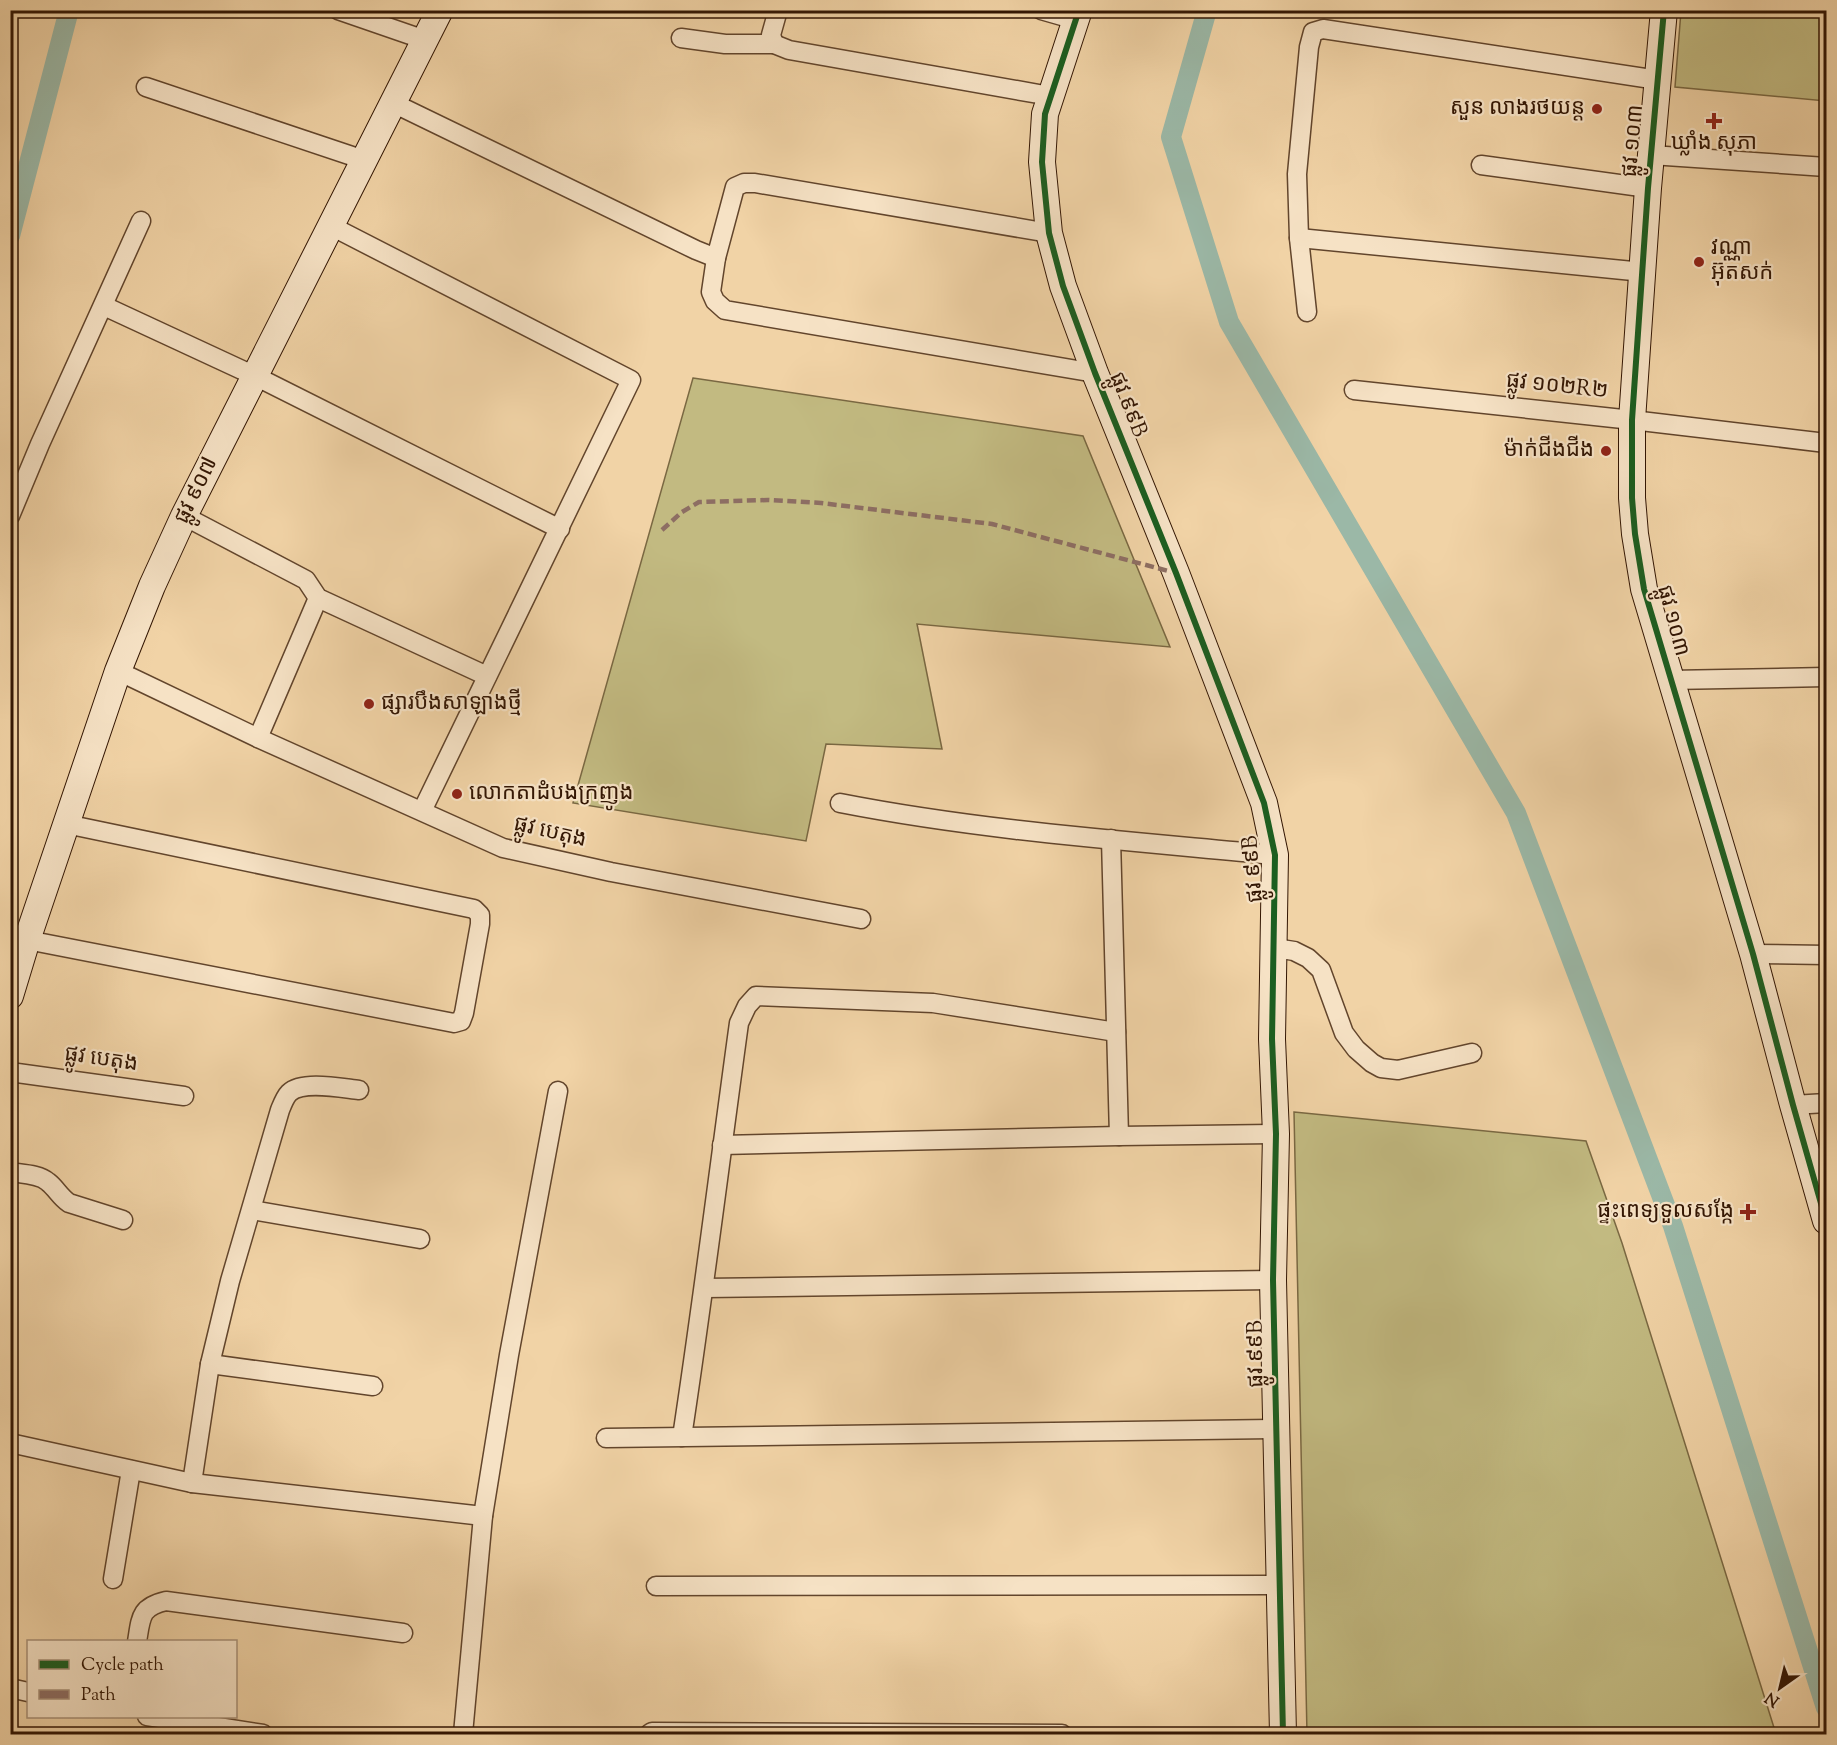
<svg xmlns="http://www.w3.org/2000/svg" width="1837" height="1745" viewBox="0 0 1837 1745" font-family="'Sorts Mill Goudy','Noto Sans Khmer',serif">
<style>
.green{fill:#c2ba81;stroke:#7a6842;stroke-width:1.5}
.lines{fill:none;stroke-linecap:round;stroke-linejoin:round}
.canal{stroke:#9bb8a7;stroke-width:20}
.street-casing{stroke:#62452c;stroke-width:21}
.secondary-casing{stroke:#331603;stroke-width:28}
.street{stroke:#f6e2c5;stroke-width:18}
.secondary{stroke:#f6e2c5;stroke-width:26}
.quiet{stroke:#8d6e63;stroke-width:4.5;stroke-dasharray:9 4.5;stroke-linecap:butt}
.cycleway-casing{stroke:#f6e2c5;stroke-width:10}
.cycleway{stroke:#1b5e20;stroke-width:6}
.poi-dot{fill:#8f2418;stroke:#f6e2c5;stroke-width:2}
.labels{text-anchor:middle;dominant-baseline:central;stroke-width:4.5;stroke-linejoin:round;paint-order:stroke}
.poi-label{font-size:22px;fill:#331603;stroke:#f6e2c5;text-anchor:end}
.street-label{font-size:22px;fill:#331603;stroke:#f6e2c5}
</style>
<rect width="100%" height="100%" fill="#f1d3a6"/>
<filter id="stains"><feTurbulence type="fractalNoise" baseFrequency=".00333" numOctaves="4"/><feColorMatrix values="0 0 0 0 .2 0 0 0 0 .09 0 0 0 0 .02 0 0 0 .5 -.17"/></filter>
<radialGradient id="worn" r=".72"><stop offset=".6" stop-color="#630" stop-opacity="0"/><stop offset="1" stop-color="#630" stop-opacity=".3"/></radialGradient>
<g class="green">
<path d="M 1681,11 L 1826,11 L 1826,101 L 1675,87 Z"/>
<path d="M 693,378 L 1083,436 L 1170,647 L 917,624 L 942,749 L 826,744 L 806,841 L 573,803 Z"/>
<path d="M 1294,1112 L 1586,1141 L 1622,1243 L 1776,1734 L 1307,1734 Z"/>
</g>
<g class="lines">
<g class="canal">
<path d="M 1207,10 L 1171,137 L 1229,322 L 1516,813 L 1673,1226 L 1826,1708"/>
<path d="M 10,236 L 69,10"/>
</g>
<g class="street-casing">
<g id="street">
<path d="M 338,10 L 425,40"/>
<path d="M 1041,10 L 1076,20"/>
<path d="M 681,38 L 725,44 L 774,44 L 789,50 L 1050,96"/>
<path d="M 774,44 L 771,35 L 778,10"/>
<path d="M 146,87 L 364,160"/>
<path d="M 393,103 L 696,250 L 716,258"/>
<path d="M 1651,155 L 1826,167"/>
<path d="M 1481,165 L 1648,188"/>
<path d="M 331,226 L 631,380 L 422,811"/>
<path d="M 1049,233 L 755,183 L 744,183 L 735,187 L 716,258 L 711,292 L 715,301 L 725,310 L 1095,373"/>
<path d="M 1299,238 L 1643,272"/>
<path d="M 104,306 L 255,376 L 560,529"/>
<path d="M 1307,312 L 1299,238 L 1297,174 L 1309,47 L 1313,32 L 1323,29 L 1658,80"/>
<path d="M 1354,390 L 1632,420 L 1826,443"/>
<path d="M 10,516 L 40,444 L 141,221"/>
<path d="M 184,516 L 306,580 L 318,598 L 487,676"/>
<path d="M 118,671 L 258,738 L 503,848 L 611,872 L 861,919"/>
<path d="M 1670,680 L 1826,677"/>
<path d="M 258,738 L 318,598"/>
<path d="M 840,803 C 983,831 1130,841 1275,855"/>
<path d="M 1111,839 L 1119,1136"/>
<path d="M 27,940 L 454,1023 L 461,1021 L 464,1013 L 480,924 L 480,915 L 474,909 L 66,824"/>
<path d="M 1275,948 L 1294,951 L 1308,958 L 1321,970 L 1344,1033 L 1356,1049 L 1372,1063 L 1381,1068 L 1398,1070 L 1472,1053"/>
<path d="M 1753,954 L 1826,955"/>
<path d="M 10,1072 L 184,1096"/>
<path d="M 1793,1105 L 1826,1103"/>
<path d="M 722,1145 L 1119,1136 L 1276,1134"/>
<path d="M 10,1172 C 22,1174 39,1174 48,1182 C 56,1188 60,1197 69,1203 L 123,1220"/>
<path d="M 252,1210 L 420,1239"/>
<path d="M 705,1288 L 1273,1280"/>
<path d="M 210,1364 L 373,1386"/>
<path d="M 682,1437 C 703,1299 720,1161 739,1023 L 747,1006 L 756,996 L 933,1003 L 1116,1032"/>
<path d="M 606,1438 L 1277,1429"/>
<path d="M 10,1443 L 192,1483 L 483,1516"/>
<path d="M 192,1483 L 210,1364 L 230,1281 L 280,1110 C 282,1105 285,1097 289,1093 C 302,1080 341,1088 359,1090"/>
<path d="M 113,1579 L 131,1470"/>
<path d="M 656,1586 L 1280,1585"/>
<path d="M 137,1642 C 141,1617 140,1607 166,1601 L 403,1633"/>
<path d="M 10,1688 L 28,1692"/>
<path d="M 147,1716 L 263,1734"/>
<path d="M 463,1734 L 483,1516 L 509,1355 L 558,1091"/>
<path d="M 649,1734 L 652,1732 L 1062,1734"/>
</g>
</g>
<g class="secondary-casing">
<g id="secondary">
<path d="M 1079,10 L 1045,114 L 1042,162 L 1049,233 L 1063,286 L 1095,373 L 1176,573 L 1264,803 L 1275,855 L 1272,1039 L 1276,1134 L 1273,1280 L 1283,1734"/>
<path d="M 1664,10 L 1648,188 L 1632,420 L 1632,498 L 1635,534 L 1644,589 L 1753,954 L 1793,1105 L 1826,1221"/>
<path d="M 10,996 L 27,940 L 118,671 L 152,586 L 184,516 L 440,10"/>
</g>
</g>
<use href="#street" class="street"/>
<use href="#secondary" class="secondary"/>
<path class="quiet" d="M 662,530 L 682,512 L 699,502 L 768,500 L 821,503 L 992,524 L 1176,573"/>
<g class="cycleway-casing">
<g id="cycleway">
<path d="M 1079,10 L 1045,114 L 1042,162 L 1049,233 L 1063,286 L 1095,373 L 1176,573 L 1264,803 L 1275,855 L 1272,1039 L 1276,1134 L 1273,1280 L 1283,1734"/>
<path d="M 1664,10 L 1648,188 L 1632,420 L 1632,498 L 1635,534 L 1644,589 L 1753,954 L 1793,1105 L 1826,1221"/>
</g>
</g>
<use href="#cycleway" class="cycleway"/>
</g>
<g class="poi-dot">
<circle cx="1597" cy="109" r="6"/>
<path d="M1711 112h6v6h6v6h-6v6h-6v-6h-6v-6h6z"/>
<circle cx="1699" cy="262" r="6"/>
<circle cx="1606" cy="451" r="6"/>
<circle cx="369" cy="704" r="6"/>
<circle cx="457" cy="794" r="6"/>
<path d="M1745 1203h6v6h6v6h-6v6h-6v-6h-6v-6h6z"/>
</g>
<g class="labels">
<g class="poi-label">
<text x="1585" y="109">សួន លាងរថយន្ត</text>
<text x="1714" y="144" text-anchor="middle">ឃ្លាំង សុភា</text>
<text x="1711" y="249" text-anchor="start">វណ្ណា<tspan x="1711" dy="25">អ៊ុតសក់</tspan></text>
<text x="1594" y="451">ម៉ាក់ជីងជីង</text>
<text x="381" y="704" text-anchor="start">ផ្សារបឹងសាឡាងថ្មី</text>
<text x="469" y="794" text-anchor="start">លោកតាដំបងក្រញូង</text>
<text x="1734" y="1212">ផ្ទះពេទ្យទួលសង្កែ</text>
</g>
<g class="street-label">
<text transform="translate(1634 141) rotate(-85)">ផ្លូវ ១០៣</text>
<text transform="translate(1557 387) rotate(6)">ផ្លូវ ១០២R២</text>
<text transform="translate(1127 405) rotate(68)">ផ្លូវ ៩៩B</text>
<text transform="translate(197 491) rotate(-64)">ផ្លូវ ៩០៧</text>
<text transform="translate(1672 621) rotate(75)">ផ្លូវ ១០៣</text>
<text transform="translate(550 833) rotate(13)">ផ្លូវ បេតុង</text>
<text transform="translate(1254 869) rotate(-95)">ផ្លូវ ៩៩B</text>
<text transform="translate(101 1060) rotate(8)">ផ្លូវ បេតុង</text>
<text transform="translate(1257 1354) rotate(-91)">ផ្លូវ ៩៩B</text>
</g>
</g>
<rect width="1837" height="1745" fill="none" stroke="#f1d3a6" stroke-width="36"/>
<rect x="12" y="12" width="1813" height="1721" fill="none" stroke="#331603" stroke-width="3"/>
<rect x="18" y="18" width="1801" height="1709" fill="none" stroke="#331603" stroke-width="1.5"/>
<rect x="27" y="1640" width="210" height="78" fill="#f6e2c5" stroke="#a89077" stroke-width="1.5"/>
<rect x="39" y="1660" width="30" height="9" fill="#1b5e20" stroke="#a89077" stroke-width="1.5"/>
<text x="81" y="1670" font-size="18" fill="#331603">Cycle path</text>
<rect x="39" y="1690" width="30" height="9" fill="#8d6e63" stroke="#a89077" stroke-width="1.5"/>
<text x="81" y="1700" font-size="18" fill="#331603">Path</text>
<g transform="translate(1780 1688) rotate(214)" stroke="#f6e2c5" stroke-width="4.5" paint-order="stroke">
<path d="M0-4.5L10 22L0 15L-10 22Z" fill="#331603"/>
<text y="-9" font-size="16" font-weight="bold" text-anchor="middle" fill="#331603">N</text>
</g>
<rect width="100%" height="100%" filter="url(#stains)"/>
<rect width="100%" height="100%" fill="url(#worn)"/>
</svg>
